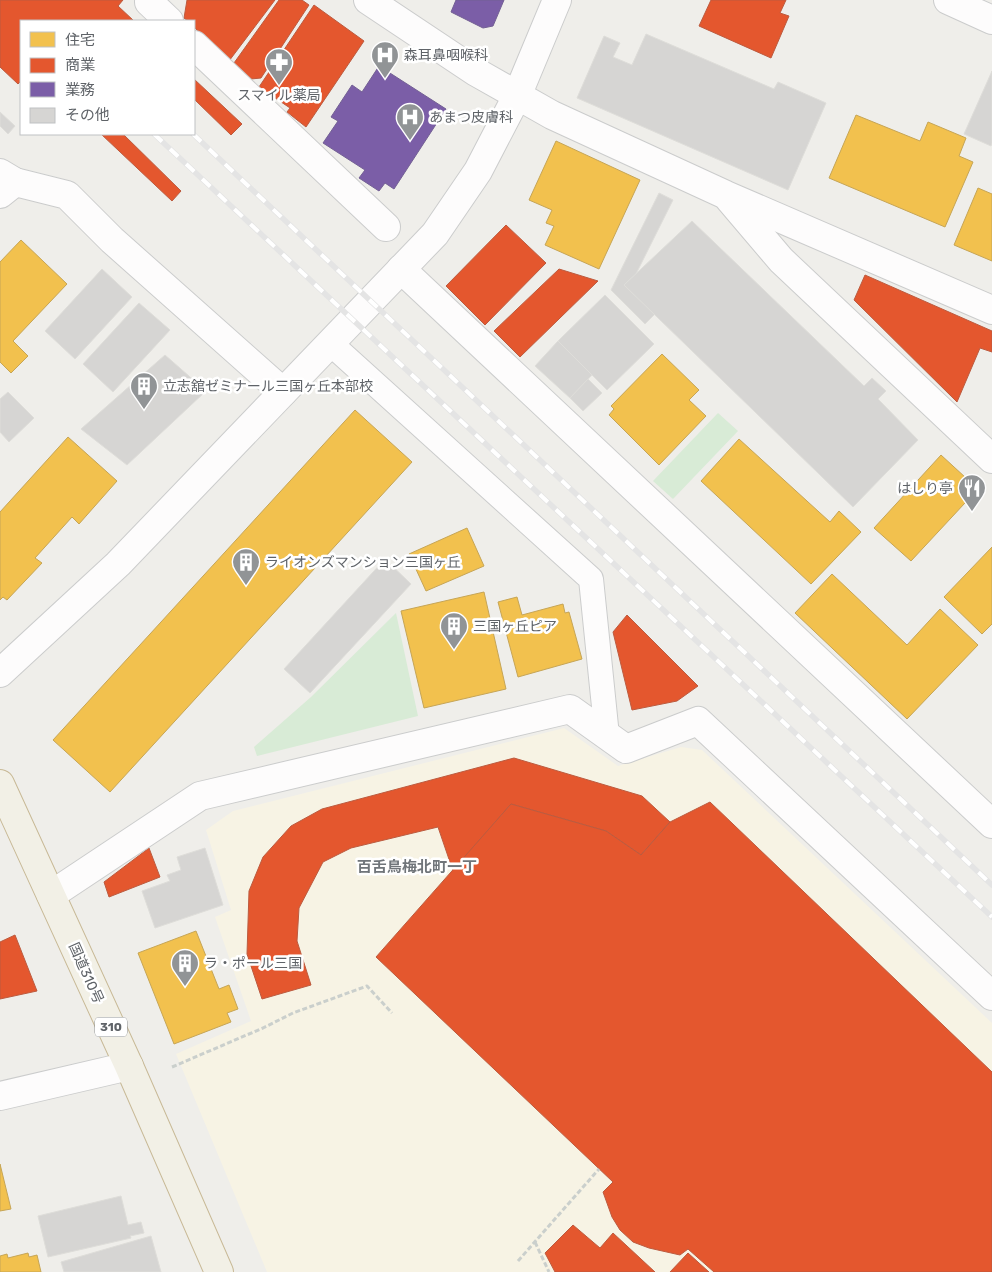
<svg xmlns="http://www.w3.org/2000/svg" width="992" height="1272" viewBox="0 0 992 1272" font-family="Rubik,'Noto Sans JP',sans-serif">
<style>
.commercial{fill:#f7f3e4}
.green{fill:#d8ebd6}
.homes{fill:#f2c14e;stroke:#c6a556}
.shops{fill:#e4572e;stroke:#bc5b3f}
.offices{fill:#7b5ea7;stroke:#736094}
.building{fill:#d6d5d3;stroke:#deddd9}
.lines{fill:none;stroke-linecap:round;stroke-linejoin:round}
.service-casing{stroke:#cbcccc;stroke-width:26}
.pedestrian-casing{stroke:#cbcccc;stroke-width:30}
.minor-casing{stroke:#cbcccc;stroke-width:30}
.tertiary-casing{stroke:#cbcccc;stroke-width:30}
.trunk-casing{stroke:#c8b996;stroke-width:30}
.path{stroke:#cacfcc;stroke-width:3;stroke-dasharray:5 2.5;stroke-linecap:butt}
.service{stroke:#fdfcfc;stroke-width:24}
.pedestrian{stroke:#fdfcfc;stroke-width:28}
.minor{stroke:#fdfcfc;stroke-width:28}
.tertiary{stroke:#fdfcfc;stroke-width:28}
.trunk{stroke:#f2f0e6;stroke-width:28}
.rail-casing{stroke:#e4e4e4;stroke-width:5.5}
.rail{stroke:#fff;stroke-width:4;stroke-dasharray:11;stroke-linecap:butt}
.labels{text-anchor:middle;dominant-baseline:central;stroke-width:5;stroke-linejoin:round;paint-order:stroke}
.shield{fill:#fff;stroke:#8f9295;stroke-width:1}
.shield-label{font-size:12px;font-weight:bold;fill:#5f6368}
.poi-label{font-size:14px;fill:#5f6368;stroke:#fff;text-anchor:start}
.street-label{font-size:14px;fill:#5f6368;stroke:#fff}
.neighbourhood-label{font-size:15px;font-weight:bold;fill:#70757a;stroke:#fff}
</style>
<rect width="100%" height="100%" fill="#efeeea"/>
<path class="commercial" d="M 564,728 L 618,766 L 681,747 L 702,750 L 992,1023 L 992,1272 L 267,1272 L 176,1054 L 251,1021 L 215,917 L 231,910 L 206,830 L 233,811 Z"/>
<g class="green">
<path d="M 718,413 L 738,431 L 673,499 L 653,481 Z"/>
<path d="M 396,613 L 418,716 L 257,756 L 254,747 L 311,697 Z"/>
</g>
<g class="homes">
<path d="M 856,115 L 920,141 L 928,122 L 966,138 L 959,156 L 973,162 L 945,227 L 829,178 Z"/>
<path d="M 556,141 L 640,180 L 599,269 L 545,245 L 554,226 L 546,223 L 552,210 L 529,200 Z"/>
<path d="M 978,188 L 992,194 L 992,261 L 954,245 Z"/>
<path d="M 21,240 L 67,284 L 13,341 L 28,356 L 11,373 L 0,362 L 0,262 Z"/>
<path d="M 662,354 L 699,390 L 689,400 L 706,416 L 659,465 L 609,415 L 614,409 L 611,406 Z"/>
<path d="M 355,410 L 412,462 L 110,792 L 53,740 Z"/>
<path d="M 68,437 L 117,481 L 79,524 L 72,517 L 35,558 L 42,563 L 7,600 L 3,597 L 0,600 L 0,512 Z"/>
<path d="M 739,439 L 830,522 L 839,511 L 861,532 L 811,584 L 701,481 Z"/>
<path d="M 941,455 L 978,489 L 911,561 L 874,528 Z"/>
<path d="M 467,528 L 484,566 L 426,591 L 409,554 Z"/>
<path d="M 992,547 L 992,624 L 982,634 L 944,597 Z"/>
<path d="M 832,574 L 907,645 L 940,609 L 978,645 L 907,719 L 795,613 Z"/>
<path d="M 484,592 L 506,689 L 424,708 L 401,611 Z"/>
<path d="M 517,597 L 522,615 L 563,604 L 565,613 L 569,612 L 582,659 L 518,677 L 498,602 Z"/>
<path d="M 196,931 L 219,989 L 229,985 L 238,1009 L 227,1013 L 231,1022 L 174,1044 L 138,953 Z"/>
<path d="M 0,1164 L 11,1209 L 0,1211 Z"/>
<path d="M 28,1253 L 29,1257 L 37,1255 L 41,1272 L 0,1272 L 0,1256 L 7,1254 L 8,1258 Z"/>
</g>
<g class="shops">
<path d="M 0,0 L 123,0 L 118,6 L 134,21 L 21,21 L 21,81 L 18,84 L 0,67 Z"/>
<path d="M 187,0 L 275,0 L 229,61 L 194,27 L 194,21 L 188,21 L 184,18 Z"/>
<path d="M 279,0 L 302,0 L 309,5 L 261,78 L 251,79 L 234,63 Z"/>
<path d="M 711,0 L 786,0 L 780,13 L 789,16 L 771,58 L 699,26 Z"/>
<path d="M 314,5 L 364,41 L 306,127 L 287,112 L 290,108 L 259,87 Z"/>
<path d="M 194,79 L 242,124 L 231,135 L 194,99 Z"/>
<path d="M 101,134 L 123,134 L 181,191 L 172,201 Z"/>
<path d="M 506,225 L 546,263 L 485,325 L 446,286 Z"/>
<path d="M 559,269 L 598,281 L 520,357 L 494,331 Z"/>
<path d="M 865,275 L 992,331 L 992,352 L 980,348 L 957,402 L 854,300 Z"/>
<path d="M 627,615 L 698,686 L 677,701 L 632,710 L 613,632 Z"/>
<path d="M 514,758 L 642,796 L 670,822 L 641,855 L 606,831 L 511,804 L 453,871 L 438,827 L 351,848 L 323,862 L 299,908 L 297,941 L 311,985 L 262,999 L 247,954 L 249,891 L 263,857 L 291,826 L 322,809 Z"/>
<path d="M 710,802 L 992,1072 L 992,1272 L 714,1272 L 688,1249 L 680,1255 L 649,1248 L 633,1242 L 620,1230 L 612,1217 L 603,1192 L 613,1182 L 376,957 L 511,804 L 606,831 L 641,855 L 670,822 Z"/>
<path d="M 149,848 L 160,877 L 109,897 L 104,882 Z"/>
<path d="M 15,935 L 37,991 L 0,999 L 0,942 Z"/>
<path d="M 573,1225 L 600,1248 L 613,1233 L 655,1272 L 555,1272 L 545,1253 Z"/>
<path d="M 688,1253 L 709,1272 L 670,1272 Z"/>
</g>
<g class="offices">
<path d="M 456,0 L 504,0 L 493,26 L 483,28 L 451,12 Z"/>
<path d="M 379,66 L 446,109 L 394,189 L 385,183 L 379,191 L 359,178 L 365,170 L 323,143 L 338,121 L 331,117 L 352,85 L 362,92 Z"/>
</g>
<g class="building">
<path d="M 646,34 L 774,89 L 778,82 L 826,103 L 788,190 L 577,98 L 604,36 L 620,43 L 613,57 L 632,65 Z"/>
<path d="M 992,71 L 992,143 L 991,146 L 964,134 Z"/>
<path d="M 0,112 L 15,126 L 8,134 L 0,126 Z"/>
<path d="M 659,193 L 673,200 L 636,274 L 624,285 L 655,314 L 645,324 L 611,290 Z"/>
<path d="M 692,221 L 864,386 L 872,378 L 886,391 L 878,399 L 918,440 L 853,507 L 624,285 Z"/>
<path d="M 102,269 L 132,297 L 75,359 L 45,331 Z"/>
<path d="M 605,295 L 654,344 L 607,390 L 558,341 Z"/>
<path d="M 139,303 L 170,330 L 113,392 L 83,364 Z"/>
<path d="M 558,341 L 592,375 L 570,398 L 535,366 Z"/>
<path d="M 165,355 L 206,391 L 127,465 L 81,429 Z"/>
<path d="M 588,379 L 602,393 L 583,411 L 570,398 Z"/>
<path d="M 8,392 L 34,418 L 9,442 L 0,432 L 0,399 Z"/>
<path d="M 385,559 L 411,584 L 310,693 L 284,669 Z"/>
<path d="M 205,848 L 223,905 L 155,928 L 142,891 L 170,881 L 167,875 L 181,870 L 177,857 Z"/>
<path d="M 121,1196 L 128,1225 L 141,1222 L 144,1233 L 130,1236 L 131,1238 L 48,1257 L 38,1216 Z"/>
<path d="M 151,1236 L 161,1272 L 64,1272 L 61,1262 Z"/>
</g>
<g class="lines">
<g class="service-casing">
<path id="service" d="M 330,343 L 591,579 L 607,736"/>
</g>
<g class="pedestrian-casing">
<g id="pedestrian">
<path d="M 151,0 L 149,2 L 169,21"/>
<path d="M 194,45 L 386,227"/>
</g>
</g>
<g class="minor-casing">
<g id="minor">
<path d="M 368,0 L 476,72 L 552,115 L 726,195 L 992,310"/>
<path d="M 948,0 L 992,20"/>
<path d="M 0,173 L 15,182 L 0,194"/>
<path d="M 730,200 L 781,260 L 992,459"/>
<path d="M 401,269 L 992,824"/>
<path d="M 51,895 L 200,796 L 570,709 L 626,749 L 698,721 L 992,996"/>
<path d="M 0,1096 L 129,1066"/>
</g>
</g>
<g class="tertiary-casing">
<g id="tertiary">
<path d="M 15,182 L 67,195 L 112,240 L 283,392"/>
<path d="M 0,673 L 118,564 L 435,234 L 478,171 L 517,96 L 557,0"/>
</g>
</g>
<g class="trunk-casing">
<path id="trunk" d="M 0,784 L 129,1066 L 219,1272"/>
</g>
<g class="path">
<path d="M 172,1067 L 263,1028 L 293,1013 L 367,986 L 392,1013"/>
<path d="M 535,1242 L 549,1272"/>
<path d="M 518,1261 L 599,1169"/>
</g>
<use href="#service" class="service"/>
<use href="#pedestrian" class="pedestrian"/>
<use href="#minor" class="minor"/>
<use href="#tertiary" class="tertiary"/>
<use href="#trunk" class="trunk"/>
<g class="rail-casing">
<g id="rail">
<path d="M 154,134 L 992,917"/>
<path d="M 193,134 L 992,885"/>
</g>
</g>
<use href="#rail" class="rail"/>
</g>
<defs>
<g id="hospital-pin" transform="scale(1.4375)"><path d="M0 17L-7.5 6A9.5 9.5 0 1 1 7.5 6Z" fill="#919496" stroke="#fff"/><path d="M-5-5h3v3.5h4V-5h3V5h-3V1.5h-4V5h-3Z" fill="#fff"/></g>
<g id="pharmacy-pin" transform="scale(1.4375)"><path d="M0 17L-7.5 6A9.5 9.5 0 1 1 7.5 6Z" fill="#919496" stroke="#fff"/><path d="M-2-6h4v4h4v4h-4v4h-4v-4h-4v-4h4Z" fill="#fff"/></g>
<g id="building-pin" transform="scale(1.4375)"><path d="M0 17L-7.5 6A9.5 9.5 0 1 1 7.5 6Z" fill="#919496" stroke="#fff"/><path d="M-4-6H4V6H1V3H-1V6H-4ZM-2.5-4.3h1.7v1.8h-1.7ZM.8-4.3h1.7v1.8H.8ZM-2.5-1h1.7V.8h-1.7ZM.8-1h1.7V.8H.8Z" fill="#fff"/></g>
<g id="restaurant-pin" transform="scale(1.4375)"><path d="M0 17L-7.5 6A9.5 9.5 0 1 1 7.5 6Z" fill="#919496" stroke="#fff"/><path d="M-5-6h1v4h1v-4h1v4h1v-4h1v5L-1.5 .5V6h-2V.5L-5-1ZM5-6V6H3V1.5H1.5Q1.5-4 5-6Z" fill="#fff"/></g>
</defs>
<g fill-rule="evenodd">
<use href="#hospital-pin" x="385" y="55"/>
<use href="#pharmacy-pin" x="279" y="62"/>
<use href="#hospital-pin" x="410" y="117"/>
<use href="#building-pin" x="144" y="386"/>
<use href="#restaurant-pin" x="972" y="488"/>
<use href="#building-pin" x="246" y="562"/>
<use href="#building-pin" x="454" y="626"/>
<use href="#building-pin" x="185" y="963"/>
</g>
<g class="labels">
<rect class="shield" x="95" y="1017.5" width="32" height="19" rx="4"/>
<g class="shield-label">
<text x="111" y="1027">310</text>
</g>
<g class="poi-label">
<text x="404" y="55">森耳鼻咽喉科</text>
<text x="279" y="95" text-anchor="middle">スマイル薬局</text>
<text x="429" y="117">あまつ皮膚科</text>
<text x="163" y="386">立志舘ゼミナール三国ヶ丘本部校</text>
<text x="953" y="488" text-anchor="end">はしり亭</text>
<text x="265" y="562">ライオンズマンション三国ヶ丘</text>
<text x="473" y="626">三国ヶ丘ピア</text>
<text x="204" y="963">ラ・ポール三国</text>
</g>
<g class="street-label">
<text transform="translate(86 973) rotate(66)">国道310号</text>
</g>
<g class="neighbourhood-label">
<text x="417" y="867">百舌鳥梅北町一丁</text>
</g>
</g>
<rect x="20" y="20" width="175" height="115" fill="#ffffff" stroke="#bfc1c3"/>
<rect x="30" y="32" width="25" height="15" fill="#f2c14e" stroke="#bfc1c3"/>
<text x="65" y="45" font-size="15" fill="#5f6368">住宅</text>
<rect x="30" y="58" width="25" height="15" fill="#e4572e" stroke="#bfc1c3"/>
<text x="65" y="70" font-size="15" fill="#5f6368">商業</text>
<rect x="30" y="82" width="25" height="15" fill="#7b5ea7" stroke="#bfc1c3"/>
<text x="65" y="95" font-size="15" fill="#5f6368">業務</text>
<rect x="30" y="108" width="25" height="15" fill="#d6d5d3" stroke="#bfc1c3"/>
<text x="65" y="120" font-size="15" fill="#5f6368">その他</text>
</svg>
